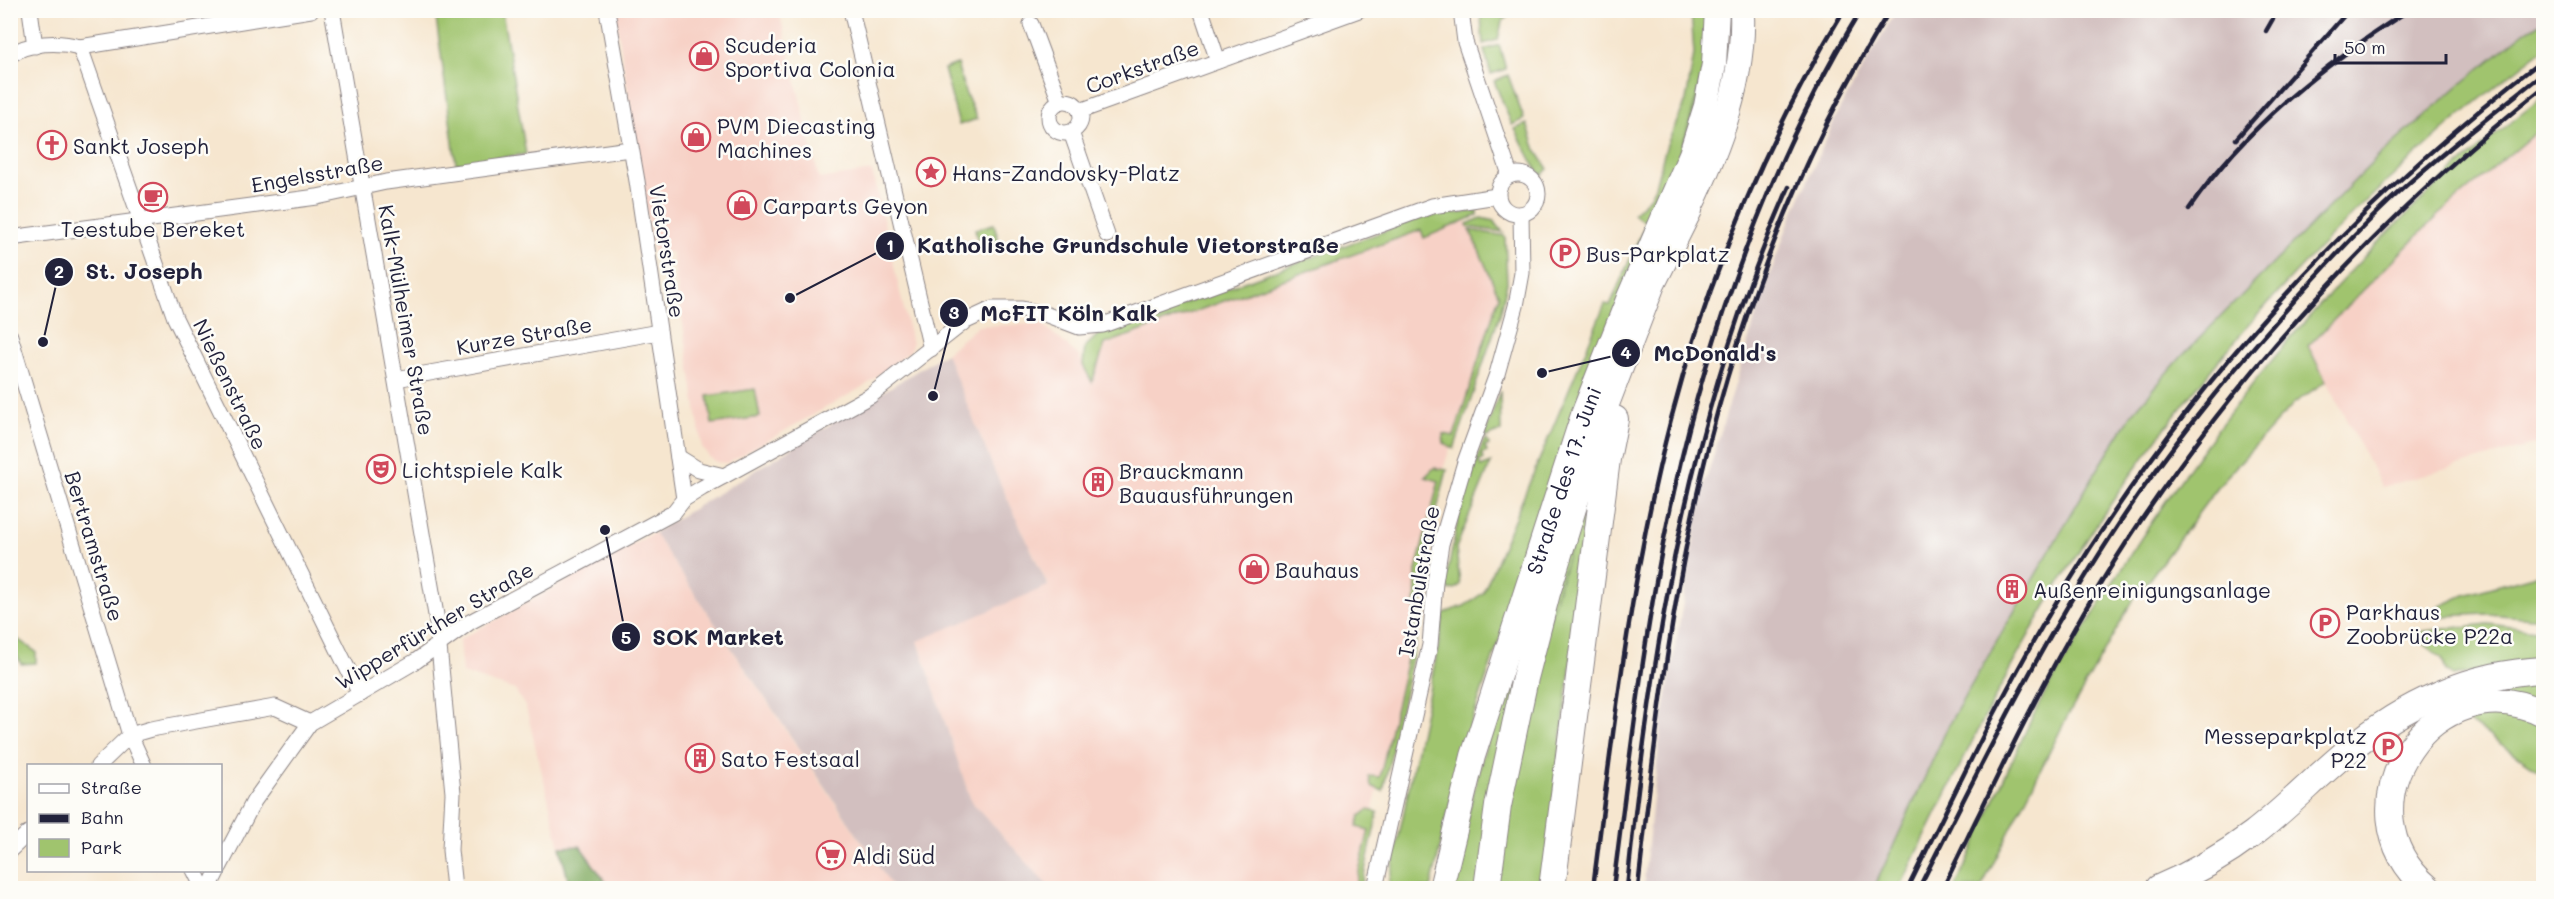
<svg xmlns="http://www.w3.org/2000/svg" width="2554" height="899" viewBox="0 0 2554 899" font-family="Mali,sans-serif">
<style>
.built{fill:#f7d1c6}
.industrial{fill:#d2bfbf}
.green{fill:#a0c46e;stroke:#617354;stroke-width:1.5}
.forest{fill:#80aa61;stroke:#51664e;stroke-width:1.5}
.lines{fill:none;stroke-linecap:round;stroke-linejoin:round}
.minor-casing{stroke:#8c8485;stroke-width:17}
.primary-casing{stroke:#8c8485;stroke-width:26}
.trunk-casing{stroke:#8c8485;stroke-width:28}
.minor{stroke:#fff;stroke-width:15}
.primary{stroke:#fff;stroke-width:24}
.trunk{stroke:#fff;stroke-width:26}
.rail{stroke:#22223b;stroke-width:4.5}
.labels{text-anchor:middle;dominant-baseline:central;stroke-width:5;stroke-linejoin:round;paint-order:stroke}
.poi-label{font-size:21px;fill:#22223b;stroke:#fdfcf7;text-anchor:start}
.street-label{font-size:21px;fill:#22223b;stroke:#fdfcf7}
.leader{fill:none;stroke:#22223b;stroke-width:2}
.callout-dot{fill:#22223b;stroke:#fdfcf7;stroke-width:2}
.mark-label{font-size:18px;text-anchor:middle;font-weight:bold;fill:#fff}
.callout-label{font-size:22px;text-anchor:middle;font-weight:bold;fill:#22223b;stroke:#fdfcf7;stroke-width:5;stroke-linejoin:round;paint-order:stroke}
</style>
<rect width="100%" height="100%" fill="#fdfcf7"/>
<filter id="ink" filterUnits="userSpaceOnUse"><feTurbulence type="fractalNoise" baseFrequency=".0167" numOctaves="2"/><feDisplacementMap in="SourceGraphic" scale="12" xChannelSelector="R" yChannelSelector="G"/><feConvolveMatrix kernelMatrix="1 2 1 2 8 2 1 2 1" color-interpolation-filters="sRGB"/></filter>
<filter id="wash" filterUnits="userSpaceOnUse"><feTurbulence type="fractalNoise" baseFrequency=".008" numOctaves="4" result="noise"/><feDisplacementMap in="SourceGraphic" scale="24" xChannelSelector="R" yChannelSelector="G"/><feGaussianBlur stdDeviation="1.35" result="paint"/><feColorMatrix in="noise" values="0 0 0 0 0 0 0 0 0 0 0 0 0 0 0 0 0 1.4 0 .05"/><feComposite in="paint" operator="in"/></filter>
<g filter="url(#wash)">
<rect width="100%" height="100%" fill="#f6e6cf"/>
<g class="built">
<path d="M 615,11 L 779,11 L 819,179 L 872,171 L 912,344 L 910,351 L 866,385 L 727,463 L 716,462 L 710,458 L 702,447 L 672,252 L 653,252 Z"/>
<path d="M 2543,126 L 2543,442 L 2382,487 L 2308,347 L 2437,216 Z"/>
<path d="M 1466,221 L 1499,296 L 1430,510 L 1416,570 L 1415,624 L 1355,888 L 1050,888 L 971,801 L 918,640 L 1048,585 L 995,472 L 946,353 L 978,326 L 1042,324 L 1079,356 L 1091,382 L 1104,344 L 1421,230 L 1425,238 Z"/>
<path d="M 654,533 L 822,784 L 893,888 L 650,888 L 647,883 L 636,888 L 610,888 L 580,846 L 560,847 L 526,708 L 515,690 L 462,673 L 459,640 Z"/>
</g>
<g class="industrial">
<path d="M 1896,11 L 2543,11 L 2543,27 L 2180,372 L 1883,888 L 1643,888 L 1661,729 L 1702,493 L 1763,293 L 1788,225 L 1839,110 Z"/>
<path d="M 946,353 L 995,472 L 1048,586 L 918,641 L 971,801 L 1050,888 L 893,888 L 654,533 Z"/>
</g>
<g class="green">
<path d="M 435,11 L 502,11 L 526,154 L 456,164 Z"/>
<path d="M 1483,11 L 1513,11 L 1502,22 L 1498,40 L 1483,44 L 1481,17 Z"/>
<path d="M 1691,11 L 1708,11 L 1705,63 L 1682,152 L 1577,408 L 1462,751 L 1431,888 L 1388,888 L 1438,648 L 1444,613 L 1464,606 L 1483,593 L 1605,304 L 1610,305 L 1646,222 L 1633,214 L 1649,198 L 1655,186 L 1667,144 L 1686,101 L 1694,54 Z"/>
<path d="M 1724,11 L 1729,11 L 1726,65 L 1718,110 L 1640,303 L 1478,888 L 1450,888 L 1482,758 L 1634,300 Z"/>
<path d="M 2543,21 L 2543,49 C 2357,192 2199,362 2073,561 C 2007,665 1954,778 1900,888 L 1874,888 L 1951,720 L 2088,485 L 2132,414 L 2182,356 L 2379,156 L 2461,84 L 2525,32 Z"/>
<path d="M 1499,45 L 1506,69 L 1491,74 L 1484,50 Z"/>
<path d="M 957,64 L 965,92 L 977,119 L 959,125 L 944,69 Z"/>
<path d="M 1508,75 L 1524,119 L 1512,125 L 1494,81 Z"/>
<path d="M 2543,97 L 2543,126 L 2437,216 L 2308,346 L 2326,381 L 2293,404 L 2220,484 L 2145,585 L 2142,584 L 2065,721 L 1981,888 L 1955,888 C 1983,828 2008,765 2038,706 C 2054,677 2073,649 2090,620 C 2208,421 2359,238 2543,97 Z"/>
<path d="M 1527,124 L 1536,150 L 1548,169 L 1542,175 L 1536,169 L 1515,129 Z"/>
<path d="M 1478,211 L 1478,215 L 1424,238 L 1421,230 L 1105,344 L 1092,382 L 1083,365 L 1085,347 L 1098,335 L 1423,217 Z"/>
<path d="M 1481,218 L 1494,221 L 1503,232 L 1468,227 L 1467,224 Z"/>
<path d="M 994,224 L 1000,246 L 981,251 L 975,229 Z"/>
<path d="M 1470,230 L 1505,236 L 1507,283 L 1501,311 L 1454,449 L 1444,443 L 1443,434 L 1454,436 L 1499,296 Z"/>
<path d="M 755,389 L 760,417 L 712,424 L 708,396 Z"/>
<path d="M 1500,391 L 1501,431 L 1484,438 Z"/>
<path d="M 1487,440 L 1489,445 L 1485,447 L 1487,452 L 1482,454 L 1484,459 L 1479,462 L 1481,467 L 1491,463 L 1456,548 L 1460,585 L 1455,589 L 1449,590 L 1445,585 L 1459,515 L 1483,442 Z"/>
<path d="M 1596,459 L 1543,888 L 1495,888 L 1532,679 Z"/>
<path d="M 1434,468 L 1447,470 L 1427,549 L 1420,623 L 1383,791 L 1371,786 L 1369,776 L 1380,777 L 1415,624 L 1416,570 L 1439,481 L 1425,477 Z"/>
<path d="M 2543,573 L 2543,619 L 2488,614 L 2443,616 L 2438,607 L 2464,595 Z"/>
<path d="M 2488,624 L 2543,631 L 2543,657 L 2453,676 L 2446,671 L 2442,658 L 2411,634 L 2425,631 Z"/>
<path d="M 16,638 L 36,652 L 36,663 L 21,664 L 11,643 Z"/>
<path d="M 2543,675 L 2543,706 L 2476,697 L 2493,683 Z"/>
<path d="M 2495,709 L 2543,724 L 2543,773 L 2466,720 Z"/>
<path d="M 1368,810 L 1378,812 L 1361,888 L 1355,888 L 1369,830 L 1357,827 L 1360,816 Z"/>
</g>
<path class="forest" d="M 580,846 L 610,888 L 570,888 L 560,847 Z"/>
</g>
<g filter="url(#ink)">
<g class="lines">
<g class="minor-casing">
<g id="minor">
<path d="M 30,10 L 35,46"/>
<path d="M 332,10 L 436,615 L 453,793 L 450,850 L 454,888"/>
<path d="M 607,10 L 637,181 L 684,499"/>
<path d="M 851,10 L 931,349"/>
<path d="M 1201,10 L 1218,61"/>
<path d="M 1461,10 L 1465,42 L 1510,175"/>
<path d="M 1031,24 L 1060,102"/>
<path d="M 80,47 L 175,318 L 360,694"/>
<path d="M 10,55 C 30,42 58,41 80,47 L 311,10"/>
<circle cx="1065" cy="117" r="16"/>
<path d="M 1080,111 L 1359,10"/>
<path d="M 1071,132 L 1107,235"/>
<circle cx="1518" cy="194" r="20"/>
<path d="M 10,238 L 317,197 L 386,182 L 630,149"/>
<path d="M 10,336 L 130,735 L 144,766"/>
<path d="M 396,379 L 659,332"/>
<path d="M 678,457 L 699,470 L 724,476"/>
<path d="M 98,766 L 130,735 L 151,729 L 275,707 L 310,723"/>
<path d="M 10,850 L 28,833"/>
<path d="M 220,866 L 254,801 L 310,723 L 416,661 L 470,622 L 673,513 L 684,499 L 702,488 L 870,396 L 964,322 L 992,309 L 1022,309 L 1042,313 L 1079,327 L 1103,325 L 1432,206 L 1497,196"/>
<path d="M 194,870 L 203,888"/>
<path d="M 209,888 L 218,870"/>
<path d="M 1375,888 L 1430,645 L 1435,582 L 1441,544 L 1465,462 L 1497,374 L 1516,306 L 1522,273 L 1521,214"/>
</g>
</g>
<g class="primary-casing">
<g id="primary">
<path d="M 1689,210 C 1719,148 1745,80 1742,10"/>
<path id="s1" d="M 1441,888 L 1473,756 L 1584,412 L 1629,297 L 1691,154 L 1706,106 L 1714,64 L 1717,10"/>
</g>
</g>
<g class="trunk-casing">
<g id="trunk">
<path d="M 1487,888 L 1498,806 L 1525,678 L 1547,593 L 1601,417 L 1652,284 L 1689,210"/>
<path d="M 1552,888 L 1607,459 L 1615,419"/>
<path d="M 2159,888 C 2192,874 2224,856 2253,834 C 2287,808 2316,777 2349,750 C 2404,704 2471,673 2544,670"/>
<path d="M 2428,888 C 2332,807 2436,658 2544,714"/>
</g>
</g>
<use href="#minor" class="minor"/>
<use href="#primary" class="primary"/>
<use href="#trunk" class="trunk"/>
<g class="rail">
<path d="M 2266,31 L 2278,10"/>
<path d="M 2236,139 L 2349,10"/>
<path d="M 2189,209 C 2247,125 2325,64 2409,10"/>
<path d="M 1593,888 C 1613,731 1631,573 1671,419 C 1708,277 1768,135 1844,10"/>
<path d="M 1613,888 C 1630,756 1645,622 1674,491 C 1710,327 1773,154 1861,10"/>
<path d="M 1627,888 C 1651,649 1690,408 1789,187"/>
<path d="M 1638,888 C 1652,761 1667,634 1694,508 C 1731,335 1796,161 1890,10"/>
<path d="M 1908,888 C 1956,790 2003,690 2060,596 C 2190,383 2346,211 2544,59"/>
<path d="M 1919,888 C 1979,769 2038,648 2111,536 C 2161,458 2219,386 2280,317 C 2321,270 2364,223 2410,182 C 2453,144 2499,109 2544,73"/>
<path d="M 1943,888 C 2000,771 2055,652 2126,543 C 2239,370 2382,215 2544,87"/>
</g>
</g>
</g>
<defs>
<g id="shop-ring" transform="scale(1.5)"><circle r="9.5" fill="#fdfcf7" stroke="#d1495b" stroke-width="1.5"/><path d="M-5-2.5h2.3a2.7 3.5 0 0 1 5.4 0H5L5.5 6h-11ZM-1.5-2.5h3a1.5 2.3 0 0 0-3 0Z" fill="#d1495b"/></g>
<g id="church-ring" transform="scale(1.5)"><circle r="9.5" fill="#fdfcf7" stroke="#d1495b" stroke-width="1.5"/><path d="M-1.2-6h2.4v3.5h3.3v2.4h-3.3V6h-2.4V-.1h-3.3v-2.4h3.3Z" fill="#d1495b"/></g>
<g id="sight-ring" transform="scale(1.5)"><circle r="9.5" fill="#fdfcf7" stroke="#d1495b" stroke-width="1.5"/><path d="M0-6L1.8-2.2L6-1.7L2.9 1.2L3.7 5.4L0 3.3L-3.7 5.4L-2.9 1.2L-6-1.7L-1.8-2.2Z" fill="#d1495b"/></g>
<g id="cafe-ring" transform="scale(1.5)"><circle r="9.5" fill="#fdfcf7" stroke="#d1495b" stroke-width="1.5"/><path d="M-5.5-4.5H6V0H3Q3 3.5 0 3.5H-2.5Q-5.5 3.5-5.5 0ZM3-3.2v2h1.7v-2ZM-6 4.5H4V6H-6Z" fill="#d1495b"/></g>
<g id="parking-ring" transform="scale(1.5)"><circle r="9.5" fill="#fdfcf7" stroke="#d1495b" stroke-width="1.5"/><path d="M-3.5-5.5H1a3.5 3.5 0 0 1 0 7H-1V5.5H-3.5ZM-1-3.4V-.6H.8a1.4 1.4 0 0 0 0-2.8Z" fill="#d1495b"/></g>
<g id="theatre-ring" transform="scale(1.5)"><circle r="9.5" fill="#fdfcf7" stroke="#d1495b" stroke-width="1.5"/><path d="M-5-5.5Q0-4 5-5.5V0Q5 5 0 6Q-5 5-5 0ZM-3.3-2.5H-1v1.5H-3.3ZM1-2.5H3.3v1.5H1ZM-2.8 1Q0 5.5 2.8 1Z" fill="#d1495b"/></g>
<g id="building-ring" transform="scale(1.5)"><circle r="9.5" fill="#fdfcf7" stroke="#d1495b" stroke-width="1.5"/><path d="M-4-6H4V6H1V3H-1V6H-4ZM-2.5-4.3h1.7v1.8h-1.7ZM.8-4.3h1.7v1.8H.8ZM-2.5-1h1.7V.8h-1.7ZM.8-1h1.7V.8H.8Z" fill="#d1495b"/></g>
<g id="supermarket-ring" transform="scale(1.5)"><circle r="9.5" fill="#fdfcf7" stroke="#d1495b" stroke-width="1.5"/><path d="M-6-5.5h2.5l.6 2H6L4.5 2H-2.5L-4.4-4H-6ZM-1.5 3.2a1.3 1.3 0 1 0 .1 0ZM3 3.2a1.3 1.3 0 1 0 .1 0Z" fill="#d1495b"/></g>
</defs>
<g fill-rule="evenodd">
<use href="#shop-ring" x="704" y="56"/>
<use href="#shop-ring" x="696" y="137"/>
<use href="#church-ring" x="52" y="145"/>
<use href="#sight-ring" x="931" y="172"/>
<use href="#cafe-ring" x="153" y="197"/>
<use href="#shop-ring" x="742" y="205"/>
<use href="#parking-ring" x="1565" y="253"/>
<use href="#theatre-ring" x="381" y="469"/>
<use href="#building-ring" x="1098" y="482"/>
<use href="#shop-ring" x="1254" y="569"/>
<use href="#building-ring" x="2012" y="589"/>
<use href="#parking-ring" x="2325" y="623"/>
<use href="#parking-ring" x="2388" y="747"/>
<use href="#building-ring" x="700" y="758"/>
<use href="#supermarket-ring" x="831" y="855"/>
</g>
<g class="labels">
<g class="poi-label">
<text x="725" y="44">Scuderia<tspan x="725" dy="24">Sportiva Colonia</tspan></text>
<text x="717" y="125">PVM Diecasting<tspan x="717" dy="24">Machines</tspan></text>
<text x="73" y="145">Sankt Joseph</text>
<text x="952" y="172">Hans-Zandovsky-Platz</text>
<text x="763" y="205">Carparts Geyon</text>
<text x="153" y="228" text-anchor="middle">Teestube Bereket</text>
<text x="1586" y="253">Bus-Parkplatz</text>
<text x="402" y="469">Lichtspiele Kalk</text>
<text x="1119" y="470">Brauckmann<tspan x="1119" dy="24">Bauausführungen</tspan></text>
<text x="1275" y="569">Bauhaus</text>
<text x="2033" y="589">Außenreinigungsanlage</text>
<text x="2346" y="611">Parkhaus<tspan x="2346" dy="24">Zoobrücke P22a</tspan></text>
<text x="2367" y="735" text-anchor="end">Messeparkplatz<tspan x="2367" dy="24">P22</tspan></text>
<text x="721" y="758">Sato Festsaal</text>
<text x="852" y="855">Aldi Süd</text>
</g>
<g class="street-label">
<text transform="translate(1142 66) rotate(-20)">Corkstraße</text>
<text transform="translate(317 173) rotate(-10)">Engelsstraße</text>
<text transform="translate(668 251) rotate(81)">Vietorstraße</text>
<text transform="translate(407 320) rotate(80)">Kalk-Mülheimer Straße</text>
<text transform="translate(524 335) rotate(-10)">Kurze Straße</text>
<text transform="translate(231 384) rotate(64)">Nießenstraße</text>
<text stroke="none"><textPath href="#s1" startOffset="426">Straße des 17. Juni</textPath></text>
<text transform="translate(95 546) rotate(73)">Bertramstraße</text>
<text transform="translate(1418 581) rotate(-80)">Istanbulstraße</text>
<text transform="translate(434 625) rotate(-31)">Wipperfürther Straße</text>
</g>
</g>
<path class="leader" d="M790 298L890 246M43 342L59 272M933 396L954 313M1542 373L1626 353M605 530L626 637"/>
<g class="callout-dot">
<circle cx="790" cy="298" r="6"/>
<circle cx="43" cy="342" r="6"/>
<circle cx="933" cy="396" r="6"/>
<circle cx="1542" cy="373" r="6"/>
<circle cx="605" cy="530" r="6"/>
<circle cx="890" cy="246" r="15"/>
<circle cx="59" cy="272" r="15"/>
<circle cx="954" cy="313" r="15"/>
<circle cx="1626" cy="353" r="15"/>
<circle cx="626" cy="637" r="15"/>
</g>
<g class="mark-label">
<text x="890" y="252">1</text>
<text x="59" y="278">2</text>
<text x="954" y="319">3</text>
<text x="1626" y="359">4</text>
<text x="626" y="644">5</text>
</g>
<g class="callout-label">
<text x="1128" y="253">Katholische Grundschule Vietorstraße</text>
<text x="144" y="279">St. Joseph</text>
<text x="1069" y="321">McFIT Köln Kalk</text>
<text x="1715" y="361">McDonald's</text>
<text x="718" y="645">SOK Market</text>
</g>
<rect width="2554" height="899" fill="none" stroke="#fdfcf7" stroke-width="36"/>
<rect x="27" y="764" width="195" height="108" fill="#fdfcf7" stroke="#a5a5ac" stroke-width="1.5"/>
<rect x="39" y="784" width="30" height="9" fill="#ffffff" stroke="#a5a5ac" stroke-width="1.5"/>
<text x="81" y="794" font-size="18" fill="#22223b">Straße</text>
<rect x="39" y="814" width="30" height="9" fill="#22223b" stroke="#a5a5ac" stroke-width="1.5"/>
<text x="81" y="824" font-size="18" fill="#22223b">Bahn</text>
<rect x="39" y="839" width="30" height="18" fill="#a0c46e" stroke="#a5a5ac" stroke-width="1.5"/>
<text x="81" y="854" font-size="18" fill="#22223b">Park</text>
<path d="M2335 54v9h111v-9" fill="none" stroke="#22223b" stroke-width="3"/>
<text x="2344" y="54" font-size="18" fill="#22223b" stroke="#fdfcf7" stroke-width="4.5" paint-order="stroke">50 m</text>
</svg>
